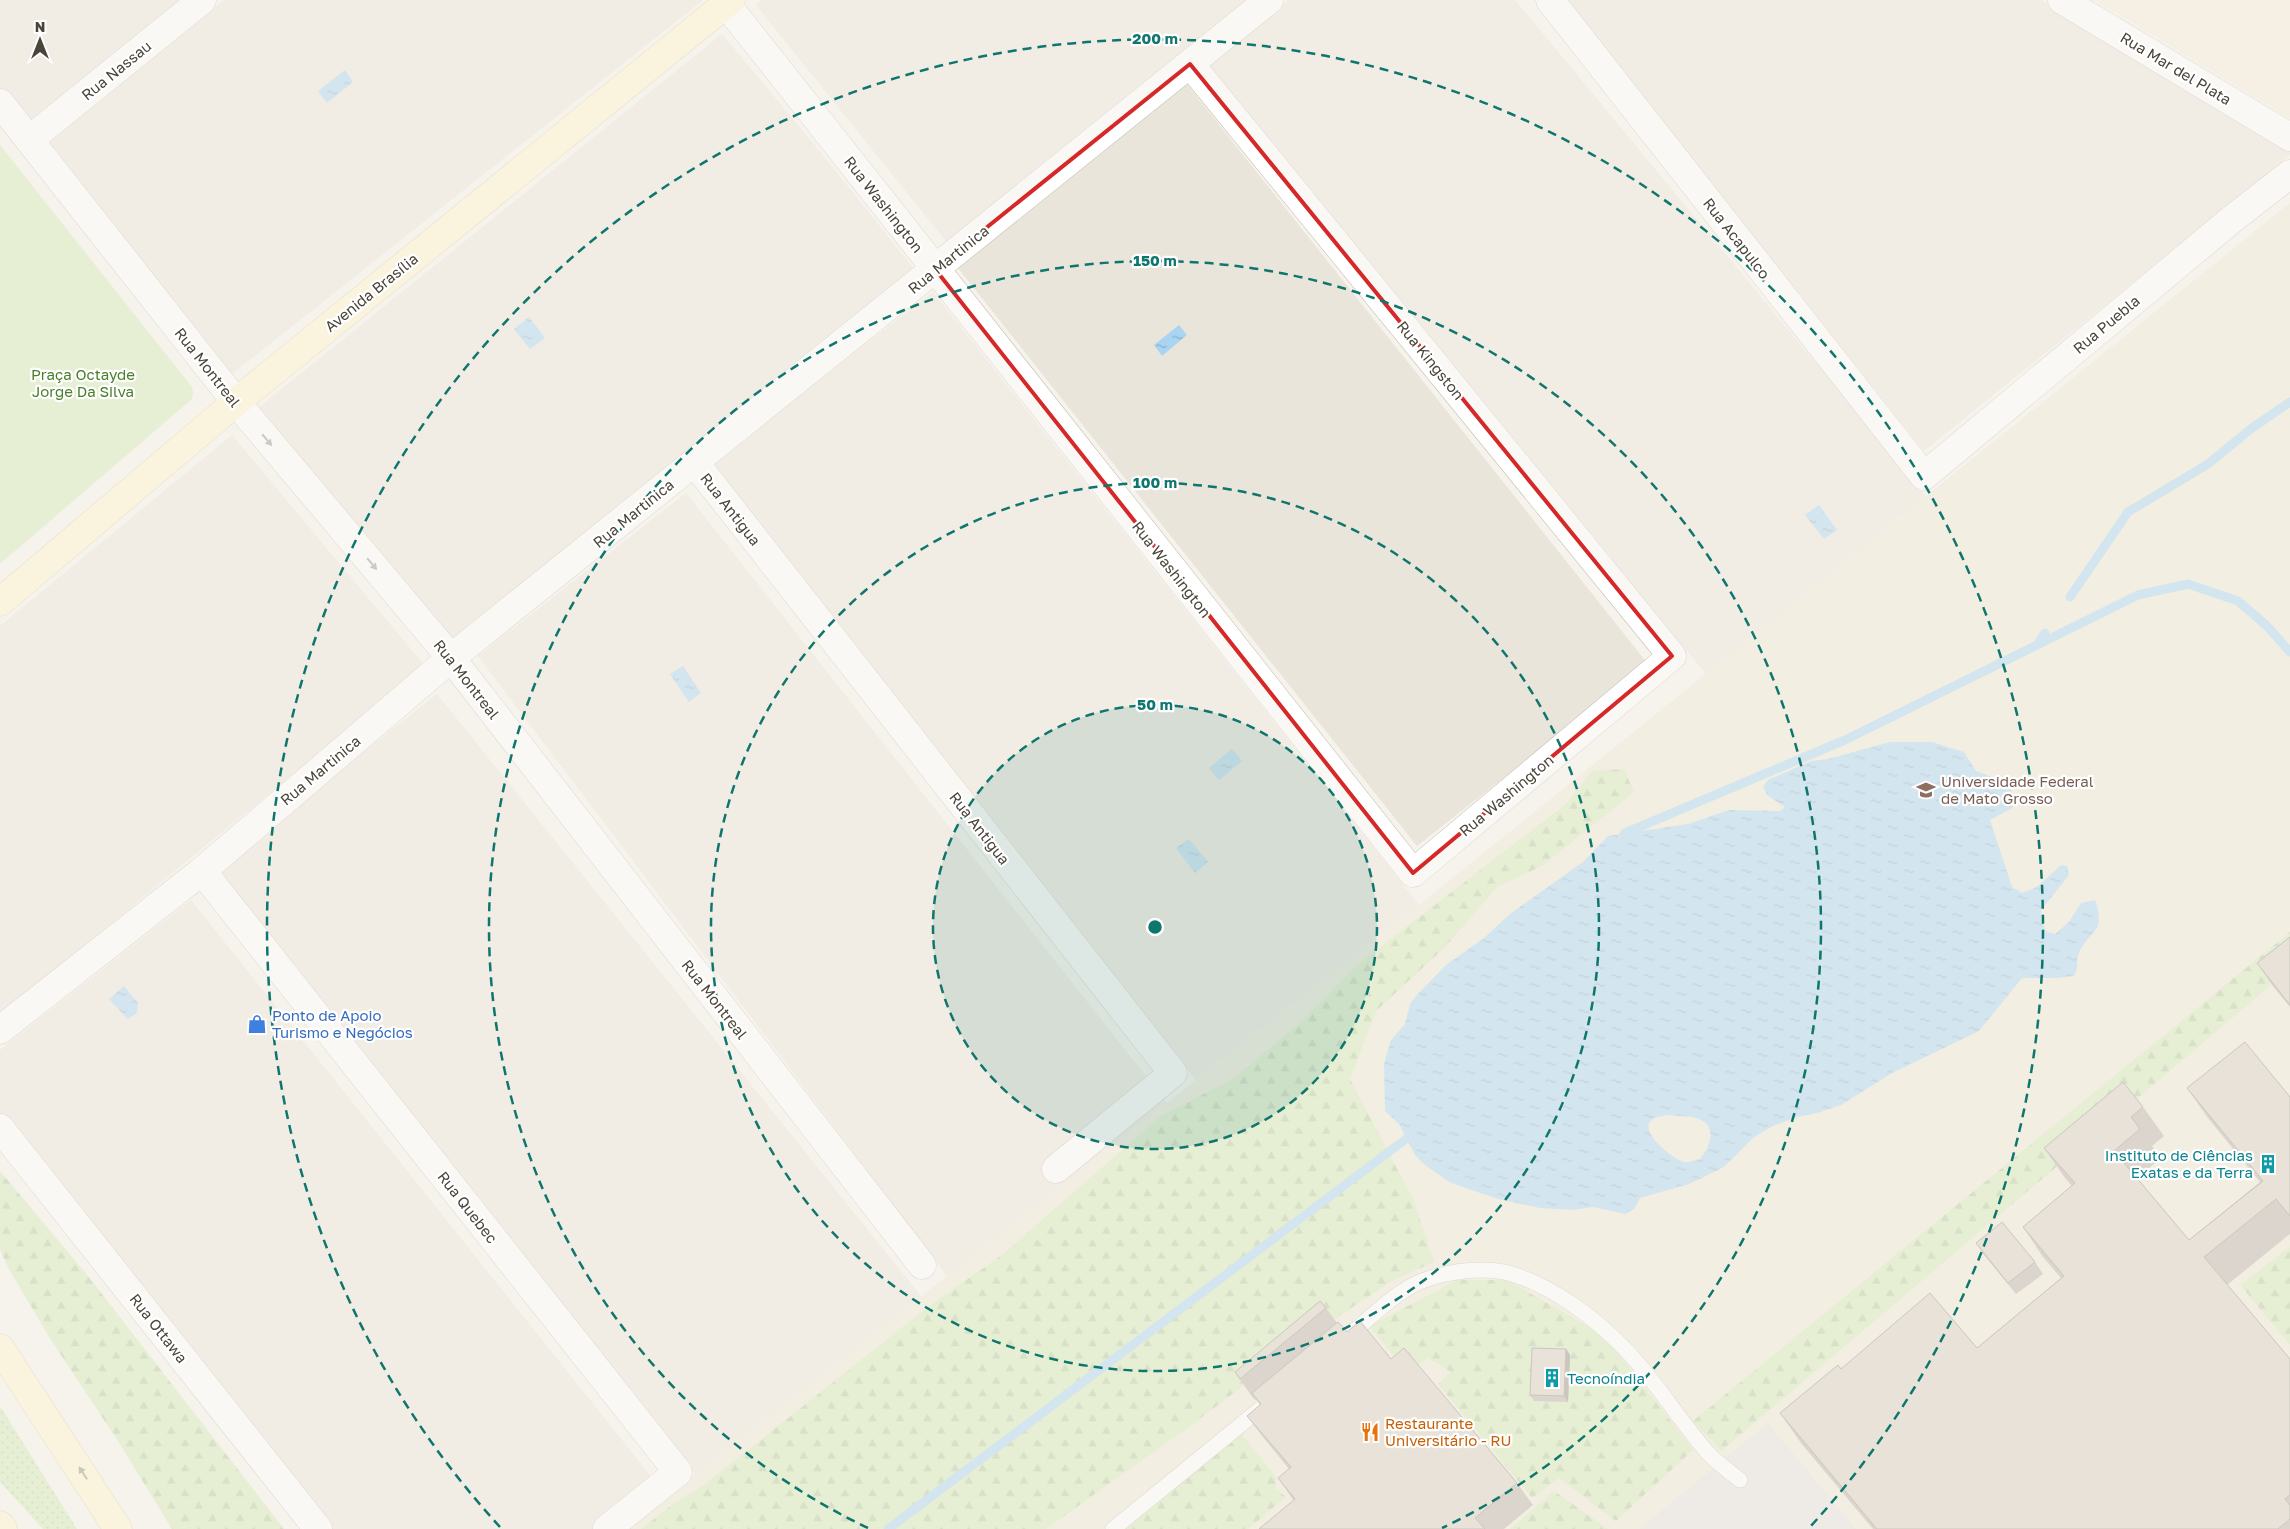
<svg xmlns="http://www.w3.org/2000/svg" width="2290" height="1529" viewBox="0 0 2290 1529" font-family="'Golos Text',sans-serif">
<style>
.residential{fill:#eae5da}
.commercial{fill:#f7ead8}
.education{fill:#efe8d6}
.grass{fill:url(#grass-dots)}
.forest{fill:url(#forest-firs)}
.park{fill:#d2eab5}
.parking{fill:#e5e3e0}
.water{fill:url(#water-ripples);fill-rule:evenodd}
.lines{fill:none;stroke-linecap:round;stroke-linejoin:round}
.stream{stroke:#a9d4f2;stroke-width:9}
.lane-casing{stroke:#c2bbae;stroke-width:16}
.street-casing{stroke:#c2bbae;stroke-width:29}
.secondary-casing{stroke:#d6c79b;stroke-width:29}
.lane{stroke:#fff;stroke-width:15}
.street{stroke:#fff;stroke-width:28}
.secondary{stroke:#fff3cd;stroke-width:28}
.wall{fill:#bab2a6}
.shaded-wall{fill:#979187}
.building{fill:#d8cfc1;stroke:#979187}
.oneway{fill:#9c9892}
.oneway2{fill:#9c937c}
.marked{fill:none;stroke:#d62828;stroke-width:4;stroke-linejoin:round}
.ring{fill:none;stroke:#0f766e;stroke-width:2.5;stroke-dasharray:9 6}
.labels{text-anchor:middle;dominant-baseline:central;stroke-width:4.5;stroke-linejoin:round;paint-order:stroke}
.street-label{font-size:15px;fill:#4b4439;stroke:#fff}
.park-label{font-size:15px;fill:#4a7f2a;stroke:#fff}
.education-label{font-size:15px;fill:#785e54;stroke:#fff;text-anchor:start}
.shop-label{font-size:15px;fill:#366cbe;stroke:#fff;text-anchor:start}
.culture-label{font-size:15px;fill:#0d838f;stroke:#fff;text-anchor:end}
.food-label{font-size:15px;fill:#c56008;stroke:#fff;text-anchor:start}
.centre{fill:#0f766e;stroke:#fff;stroke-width:2.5}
.ring-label{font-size:15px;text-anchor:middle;font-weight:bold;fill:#0f766e;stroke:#fff;stroke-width:4.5;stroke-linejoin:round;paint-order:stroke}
</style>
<defs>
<pattern id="grass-dots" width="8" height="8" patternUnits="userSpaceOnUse" patternTransform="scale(1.25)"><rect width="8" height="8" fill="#d2eab5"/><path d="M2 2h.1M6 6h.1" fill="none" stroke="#b6ca9c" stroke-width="1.8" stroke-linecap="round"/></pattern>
<pattern id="forest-firs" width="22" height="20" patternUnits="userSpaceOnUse" patternTransform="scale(1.25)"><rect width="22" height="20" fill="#d2eab5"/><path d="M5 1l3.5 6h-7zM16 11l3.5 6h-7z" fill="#b6ca9c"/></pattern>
<pattern id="water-ripples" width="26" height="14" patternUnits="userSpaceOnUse" patternTransform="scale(1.25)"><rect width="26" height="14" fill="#a9d4f2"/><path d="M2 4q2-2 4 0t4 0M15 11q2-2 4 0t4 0" fill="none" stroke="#8caec5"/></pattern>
</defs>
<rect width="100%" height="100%" fill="#f6f3ec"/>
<g class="residential">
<path d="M 0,0 L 181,0 L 26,125 L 0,91 Z"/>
<path d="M 224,0 L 702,0 L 702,1 L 232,374 L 45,143 Z"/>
<path d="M 762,0 L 1249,0 L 949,245 L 756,5 Z"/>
<path d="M 1288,0 L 1515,0 L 1926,496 L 1706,674 L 1209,65 Z"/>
<path d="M 1566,0 L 2042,0 L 2290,151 L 2290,155 L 1924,451 Z"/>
<path d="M 722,34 L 813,143 L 914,269 L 450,643 L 258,408 Z"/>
<path d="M 1185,82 L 1648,664 L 1417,846 L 954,263 Z"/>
<path d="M 933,292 L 1419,905 L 1196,1080 L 713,463 Z"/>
<path d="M 232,435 L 425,666 L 0,1014 L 0,626 Z"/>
<path d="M 686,493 L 1167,1103 L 947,1276 L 478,656 Z"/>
<path d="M 437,694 L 929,1306 L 704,1485 L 211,873 Z"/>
<path d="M 191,900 L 673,1504 L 641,1529 L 330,1529 L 0,1115 L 0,1050 Z"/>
</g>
<path class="commercial" d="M 2095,0 L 2290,0 L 2290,118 L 2262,101 Z"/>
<path class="education" d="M 2290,203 L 2290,1529 L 625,1529 L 1419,905 Z"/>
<path class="grass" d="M 0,1406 L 77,1529 L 43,1529 L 0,1482 Z"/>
<g class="forest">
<path d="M 1624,769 L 1634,792 L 1542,866 L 1498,886 L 1445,947 L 1376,1011 L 1350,1079 L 1414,1201 L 1434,1262 L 1390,1282 L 1311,1335 L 1186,1429 L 1046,1529 L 641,1529 L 673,1504 L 704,1485 L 929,1306 L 1002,1255 L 1161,1116 L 1231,1080 L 1300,1023 L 1356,966 L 1566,804 L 1592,771 Z"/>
<path d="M 2290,932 L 2290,969 L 1721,1451 L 1693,1421 Z"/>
<path d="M 0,1171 L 88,1276 L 284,1529 L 172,1529 L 118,1441 L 49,1337 L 9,1269 L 0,1250 Z"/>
<path d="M 2290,1247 L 2290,1345 L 2240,1285 Z"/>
<path d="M 1458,1280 L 1507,1280 L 1605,1336 L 1693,1450 L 1616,1521 L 1559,1478 L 1532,1498 L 1438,1384 L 1451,1372 L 1428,1358 L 1407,1372 L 1369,1326 Z"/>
<path d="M 1241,1434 L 1277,1478 L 1275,1488 L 1286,1497 L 1248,1529 L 1124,1529 Z"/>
<path d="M 1554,1491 L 1608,1529 L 1510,1529 Z"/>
</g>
<path class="park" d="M 0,145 L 192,387 L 193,393 L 192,399 L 0,564 Z"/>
<path class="parking" d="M 1768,1423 L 1856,1529 L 1639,1529 Z"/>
<g class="water">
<path d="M 345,70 L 353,82 L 327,103 L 318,91 Z"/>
<path d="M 529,317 L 545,338 L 530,349 L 514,329 Z"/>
<path d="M 1179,325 L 1187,335 L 1162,356 L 1154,345 Z"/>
<path d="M 1819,505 L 1837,530 L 1824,539 L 1805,515 Z"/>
<path d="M 683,666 L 701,693 L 689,702 L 670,674 Z"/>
<path d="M 1890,742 L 1932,742 L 1964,752 L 1976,771 L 2000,780 L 2011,790 L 2016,800 L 2012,808 L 1990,820 L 2012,887 L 2022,893 L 2037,887 L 2061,865 L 2067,866 L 2069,875 L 2041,910 L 2041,921 L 2047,932 L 2055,934 L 2069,922 L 2081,903 L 2095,900 C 2107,934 2089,929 2079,953 C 2076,960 2079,967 2074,976 L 2057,978 L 2022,978 L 1979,1031 L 1892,1073 L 1841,1105 L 1817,1113 L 1797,1117 L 1773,1126 L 1754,1137 L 1724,1167 L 1689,1184 L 1640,1198 L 1634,1209 L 1625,1214 L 1594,1207 L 1572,1210 L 1540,1208 L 1498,1199 L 1451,1183 L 1425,1165 L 1415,1155 L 1399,1124 L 1385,1111 L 1384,1064 L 1391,1040 L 1405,1024 L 1410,1004 L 1416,996 L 1446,965 L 1484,938 L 1510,914 L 1584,861 L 1608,836 L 1688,824 L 1729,810 L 1780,811 L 1785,807 L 1767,795 L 1763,786 L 1768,780 L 1811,761 L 1828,759 ZM 1667,1115 C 1677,1117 1690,1115 1699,1119 C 1718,1127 1710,1147 1700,1159 C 1695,1160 1690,1163 1684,1162 C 1674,1160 1637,1131 1652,1120 C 1655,1117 1663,1116 1667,1115 Z"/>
<path d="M 1232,749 L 1242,761 L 1219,780 L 1209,768 Z"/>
<path d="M 1189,839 L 1208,862 L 1195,873 L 1176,848 Z"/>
<path d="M 124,986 L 138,1003 L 137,1013 L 128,1019 L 109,999 Z"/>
</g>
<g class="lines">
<g class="stream">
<path d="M 2070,597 L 2128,512 L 2208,464 L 2252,428 L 2290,402"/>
<path d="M 2037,645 L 2045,633"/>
<path d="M 1620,842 L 1625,833 L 1845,740 L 2138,595 L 2188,584 L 2238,601 L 2267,626 L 2290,652"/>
<path d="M 888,1529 L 1406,1139 L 1413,1131"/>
</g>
<g class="lane-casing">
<g id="lane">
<path d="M 1346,1338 C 1368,1320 1396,1291 1422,1281 C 1448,1271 1485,1266 1512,1274 C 1554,1287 1595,1318 1625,1349 C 1656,1381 1679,1420 1708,1453 C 1717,1463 1729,1471 1740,1480"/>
<path d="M 1113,1529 L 1265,1405"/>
</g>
</g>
<g class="street-casing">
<g id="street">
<path d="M 723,0 L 1413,873 L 1672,656 L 1190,64"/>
<path d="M 1550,0 L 1924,476 L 2231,220 L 2290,174"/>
<path d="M 2062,0 L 2290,137"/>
<path d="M 0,103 L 236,402 L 451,658 L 922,1265"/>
<path d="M 29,140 L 202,0"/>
<path d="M 695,463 L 1173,1073 L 1056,1169"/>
<path d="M 202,871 L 678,1472 L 607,1529"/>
<path d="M 0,1030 L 202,871 L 451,658 L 1269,0"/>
<path d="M 0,1128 L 318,1529"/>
</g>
</g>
<g class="secondary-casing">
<g id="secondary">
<path d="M 0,602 L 236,402 L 731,0"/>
<path d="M 0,1348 L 118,1529"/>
<path d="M 0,1525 L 3,1529"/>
</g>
</g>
<use href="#lane" class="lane"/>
<use href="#street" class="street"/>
<use href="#secondary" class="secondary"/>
</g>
<g class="wall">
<path d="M 2290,937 L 2290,1007 L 2272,985 L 2257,963 Z"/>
<path d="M 2187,1088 L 2290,1097 L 2290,1234 L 2227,1285 L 2290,1359 L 2290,1529 L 1873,1529 L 1801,1443 L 1780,1413 L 1841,1369 L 1977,1348 L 2061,1278 L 2043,1257 L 2023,1227 L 2072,1186 L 2065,1178 L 2044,1148 L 2143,1107 L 2164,1136 L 2152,1146 L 2161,1158 L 2137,1178 L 2189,1240 L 2260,1182 L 2208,1118 Z"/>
<path d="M 1976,1243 L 2035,1262 L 2043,1274 L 2016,1294 L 1984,1255 Z"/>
<path d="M 1326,1308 L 1337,1323 L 1347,1332 L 1391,1359 L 1517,1483 L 1533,1505 L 1504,1529 L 1259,1529 L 1294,1501 L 1278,1478 L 1289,1469 L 1263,1437 L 1247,1416 L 1260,1405 L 1256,1399 L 1255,1400 L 1250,1394 L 1235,1372 Z"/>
<path d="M 1566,1349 L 1570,1355 L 1568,1402 L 1534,1401 L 1530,1395 Z"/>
</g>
<path class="shaded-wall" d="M 1566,1349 L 1570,1355 L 1568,1402 L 1564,1396 Z"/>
<g class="building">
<path d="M 2290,937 L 2290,1005 L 2257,963 Z"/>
<path d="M 2245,1042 L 2290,1097 L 2290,1216 L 2276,1199 L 2204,1257 L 2290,1359 L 2290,1495 L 2285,1499 L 2290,1505 L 2290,1519 L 2278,1529 L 1877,1529 L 1780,1413 L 1838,1365 L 1841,1369 L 1930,1293 L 1977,1348 L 2064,1276 L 2023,1227 L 2075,1183 L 2044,1148 L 2123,1082 L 2143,1107 L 2131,1117 L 2140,1129 L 2114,1151 L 2189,1240 L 2263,1181 L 2187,1088 Z"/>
<path d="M 2002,1222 L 2035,1262 L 2008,1283 L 1976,1243 Z"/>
<path d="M 1320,1301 L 1326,1308 L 1240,1379 L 1235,1372 Z"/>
<path d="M 1360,1321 L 1391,1359 L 1404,1348 L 1517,1483 L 1475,1518 L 1485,1529 L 1259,1529 L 1295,1499 L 1278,1478 L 1291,1467 L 1247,1416 L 1261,1404 L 1252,1393 L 1338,1322 L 1347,1332 Z"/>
<path d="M 1532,1348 L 1566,1349 L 1564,1396 L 1530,1395 Z"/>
</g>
<defs><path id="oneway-solid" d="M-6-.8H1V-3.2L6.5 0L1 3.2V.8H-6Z" transform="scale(1.25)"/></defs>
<g class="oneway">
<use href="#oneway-solid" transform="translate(267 440) rotate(50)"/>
<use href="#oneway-solid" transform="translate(372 564) rotate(50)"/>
</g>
<use class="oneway2" href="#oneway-solid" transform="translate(83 1473) rotate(-123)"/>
<path d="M0 0H2290V1529H0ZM 1190,64 L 1672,656 L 1413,873 L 935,269 Z" fill="#f6f3ec" fill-opacity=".55" fill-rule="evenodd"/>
<path class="marked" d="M 1190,64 L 1672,656 L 1413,873 L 935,269 Z"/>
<circle cx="1155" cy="927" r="222" fill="#0f766e" fill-opacity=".12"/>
<g class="ring">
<circle cx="1155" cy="927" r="222"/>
<circle cx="1155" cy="927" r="444"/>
<path d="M868 1528A666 666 0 1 1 1442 1528"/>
<path d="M500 1527A888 888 0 1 1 1810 1527"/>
</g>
<defs>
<g id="university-bare" transform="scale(1.5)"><path d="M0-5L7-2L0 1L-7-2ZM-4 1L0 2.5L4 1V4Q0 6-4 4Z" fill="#8d6e63" stroke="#fff" stroke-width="2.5" paint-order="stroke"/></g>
<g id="shop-bare" transform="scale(1.5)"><path d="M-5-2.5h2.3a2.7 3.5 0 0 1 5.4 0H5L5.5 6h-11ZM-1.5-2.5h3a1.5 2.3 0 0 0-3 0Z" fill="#3f7fe0" stroke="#fff" stroke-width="2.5" paint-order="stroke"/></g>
<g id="building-bare" transform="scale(1.5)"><path d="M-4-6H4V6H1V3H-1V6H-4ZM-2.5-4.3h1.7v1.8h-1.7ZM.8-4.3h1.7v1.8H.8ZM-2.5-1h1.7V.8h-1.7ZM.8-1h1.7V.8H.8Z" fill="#0f9aa8" stroke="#fff" stroke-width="2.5" paint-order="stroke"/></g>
<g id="restaurant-bare" transform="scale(1.5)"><path d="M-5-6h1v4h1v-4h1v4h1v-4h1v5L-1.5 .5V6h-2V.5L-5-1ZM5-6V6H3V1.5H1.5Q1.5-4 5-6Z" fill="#e8710a" stroke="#fff" stroke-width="2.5" paint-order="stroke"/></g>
</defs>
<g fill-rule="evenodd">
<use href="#university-bare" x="1926" y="790"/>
<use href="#shop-bare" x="257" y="1024"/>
<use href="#building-bare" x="2268" y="1164"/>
<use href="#building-bare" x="1552" y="1378"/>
<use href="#restaurant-bare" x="1370" y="1432"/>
</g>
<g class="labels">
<g class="street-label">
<text transform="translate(2176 68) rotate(31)">Rua Mar del Plata</text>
<text transform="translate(116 70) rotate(-39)">Rua Nassau</text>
<text transform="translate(884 204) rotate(52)">Rua Washington</text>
<text transform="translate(1737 238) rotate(52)">Rua Acapulco</text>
<text transform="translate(948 259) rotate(-39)">Rua Martinica</text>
<text transform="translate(371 292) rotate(-39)">Avenida Brasília</text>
<text transform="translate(2106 324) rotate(-40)">Rua Puebla</text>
<text transform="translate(1431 360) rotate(51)">Rua Kingston</text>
<text transform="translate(208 367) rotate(52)">Rua Montreal</text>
<text transform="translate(731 509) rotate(52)">Rua Antigua</text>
<text transform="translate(633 513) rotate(-39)">Rua Martinica</text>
<text transform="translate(1172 569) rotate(52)">Rua Washington</text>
<text transform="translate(467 679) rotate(52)">Rua Montreal</text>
<text transform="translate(320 770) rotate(-40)">Rua Martinica</text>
<text transform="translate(1506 795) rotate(-40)">Rua Washington</text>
<text transform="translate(980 828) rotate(52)">Rua Antigua</text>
<text transform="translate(715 999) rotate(52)">Rua Montreal</text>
<text transform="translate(468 1207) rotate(52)">Rua Quebec</text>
<text transform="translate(159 1328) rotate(52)">Rua Ottawa</text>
</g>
<g class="park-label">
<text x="83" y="374">Praça Octayde<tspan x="83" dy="17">Jorge Da Silva</tspan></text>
</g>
<g class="education-label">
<text x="1941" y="781">Universidade Federal<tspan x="1941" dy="17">de Mato Grosso</tspan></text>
</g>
<g class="shop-label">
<text x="272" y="1015">Ponto de Apoio<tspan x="272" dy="17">Turismo e Negócios</tspan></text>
</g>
<g class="culture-label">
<text x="2253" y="1155">Instituto de Ciências<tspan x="2253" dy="17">Exatas e da Terra</tspan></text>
<text x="1567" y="1378" text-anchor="start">Tecnoíndia</text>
</g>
<g class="food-label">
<text x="1385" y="1423">Restaurante<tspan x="1385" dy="17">Universitário - RU</tspan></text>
</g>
</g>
<circle cx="1155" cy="927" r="8" class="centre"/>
<g class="ring-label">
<text x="1155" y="44">200 m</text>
<text x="1155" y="266">150 m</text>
<text x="1155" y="488">100 m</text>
<text x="1155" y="710">50 m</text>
</g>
<g transform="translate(40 40)" stroke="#ffffff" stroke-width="4" paint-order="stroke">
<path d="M0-4L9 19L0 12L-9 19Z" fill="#4b4439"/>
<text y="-8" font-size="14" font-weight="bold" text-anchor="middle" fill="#4b4439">N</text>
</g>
</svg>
